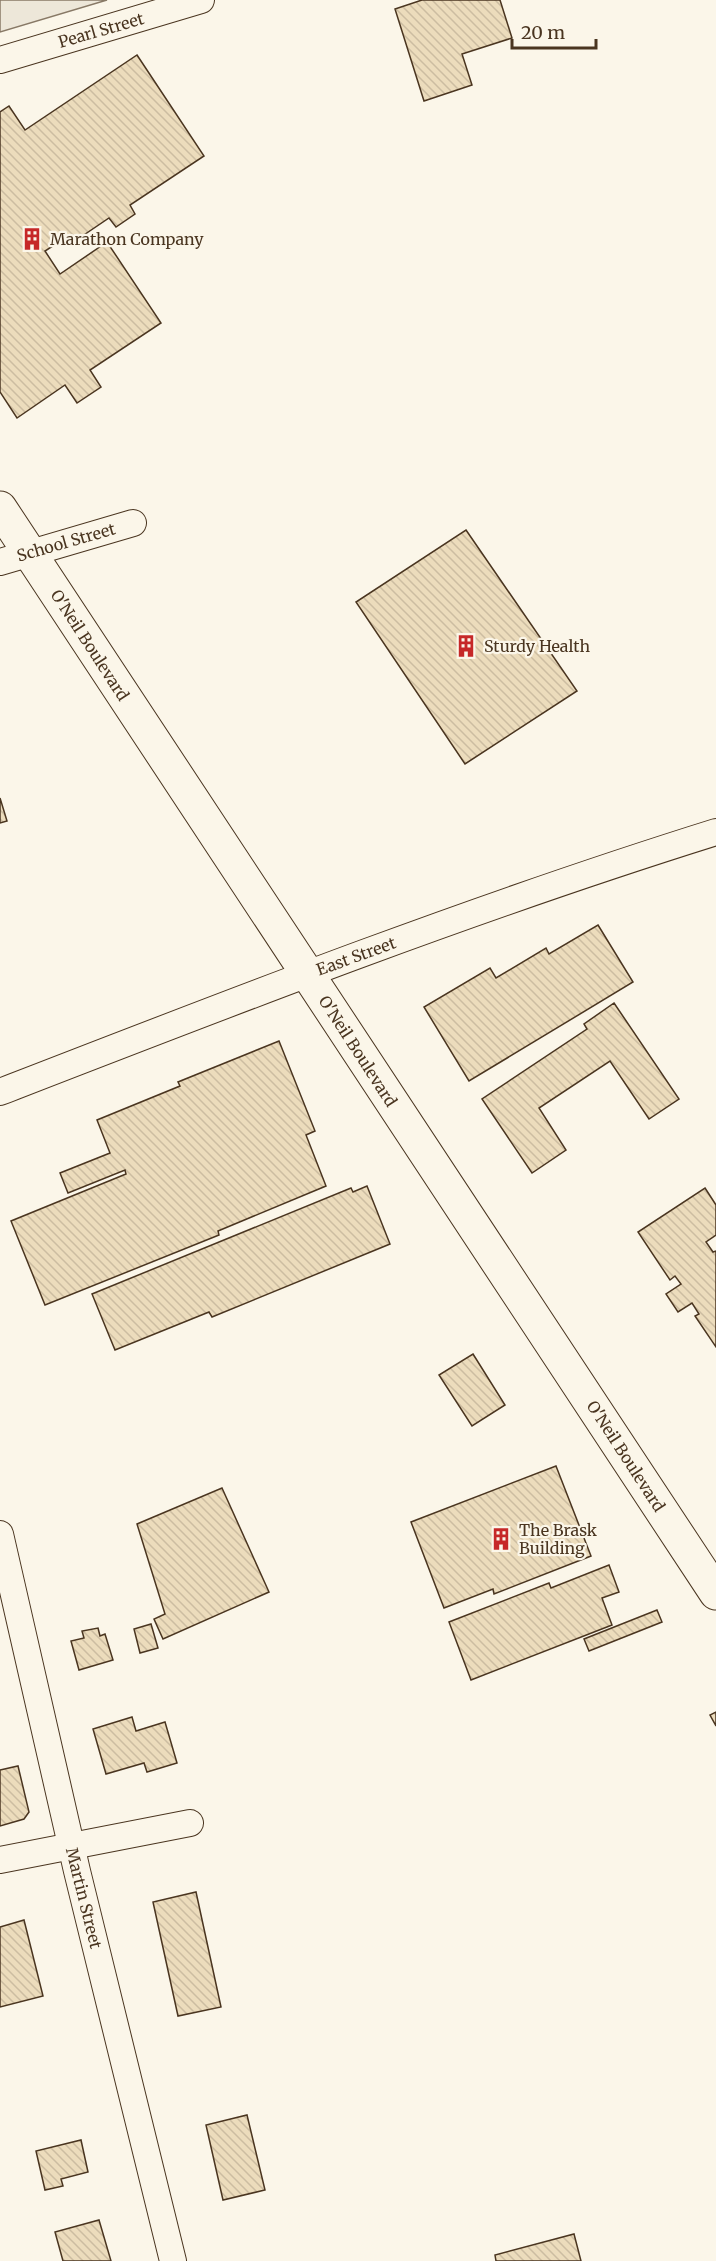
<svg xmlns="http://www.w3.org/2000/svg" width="716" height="2261" viewBox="0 0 716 2261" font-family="Merriweather,serif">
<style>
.parking{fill:#ede7d9;stroke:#887966;stroke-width:1.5}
.building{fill:url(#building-back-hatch);stroke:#4a3520;stroke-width:1.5}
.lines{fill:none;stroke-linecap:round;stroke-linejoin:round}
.street-casing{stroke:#4a3520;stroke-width:28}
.secondary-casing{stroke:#4a3520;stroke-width:35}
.street{stroke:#fbf6e9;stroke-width:26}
.secondary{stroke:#fbf6e9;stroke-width:33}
.labels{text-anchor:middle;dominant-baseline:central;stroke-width:4.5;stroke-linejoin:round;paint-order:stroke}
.street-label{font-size:16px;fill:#4a3520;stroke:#fbf6e9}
.poi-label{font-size:16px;fill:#4a3520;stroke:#fbf6e9;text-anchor:start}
</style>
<defs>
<pattern id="building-back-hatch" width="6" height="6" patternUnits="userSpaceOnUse" patternTransform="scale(1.5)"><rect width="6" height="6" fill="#ecdcbc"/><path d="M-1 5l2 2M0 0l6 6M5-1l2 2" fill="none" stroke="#ccbda1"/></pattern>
</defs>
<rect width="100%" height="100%" fill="#fbf6e9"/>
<path class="parking" d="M 0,0 L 107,0 L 0,32 Z"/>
<g class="building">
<path d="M 422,0 L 500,0 L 512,38 L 462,54 L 472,85 L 424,101 L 395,9 Z"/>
<path d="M 137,55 L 204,156 L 130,205 L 135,214 L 116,227 L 109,218 L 72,243 L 68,236 L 45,251 L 60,274 L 107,242 L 161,323 L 90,370 L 101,387 L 77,403 L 65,385 L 17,418 L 0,392 L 0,112 L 9,106 L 25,130 Z"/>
<path d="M 466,530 L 577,691 L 465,764 L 356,602 Z"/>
<path d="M 0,798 L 7,821 L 0,823 Z"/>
<path d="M 598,925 L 633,982 L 469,1081 L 424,1007 L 490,968 L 496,978 L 546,948 L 549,954 Z"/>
<path d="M 614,1003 L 679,1099 L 649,1119 L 610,1061 L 539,1108 L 566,1150 L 532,1173 L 482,1099 L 587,1029 L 584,1024 Z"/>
<path d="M 279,1041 L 315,1131 L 306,1135 L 326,1186 L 218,1231 L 219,1235 L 45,1305 L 11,1221 L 126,1174 L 125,1170 L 68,1193 L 60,1173 L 110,1153 L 97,1120 L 180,1086 L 178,1082 Z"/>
<path d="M 367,1186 L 390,1244 L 212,1317 L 209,1312 L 115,1350 L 92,1294 L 351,1188 L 353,1192 Z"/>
<path d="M 705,1188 L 716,1205 L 716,1235 L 706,1242 L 713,1252 L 716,1251 L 716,1347 L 695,1316 L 699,1314 L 692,1303 L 678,1312 L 666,1294 L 681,1284 L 675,1276 L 670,1280 L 638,1232 Z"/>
<path d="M 473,1354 L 505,1405 L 472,1426 L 439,1375 Z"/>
<path d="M 556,1466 L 591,1556 L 494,1594 L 493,1589 L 444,1608 L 411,1522 Z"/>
<path d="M 222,1488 L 269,1592 L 163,1639 L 154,1619 L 165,1614 L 137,1524 Z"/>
<path d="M 609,1565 L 619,1592 L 602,1598 L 612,1625 L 471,1680 L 449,1622 L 549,1583 L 551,1588 Z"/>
<path d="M 657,1610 L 662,1622 L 589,1651 L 584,1639 Z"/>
<path d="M 151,1624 L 158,1648 L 140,1653 L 134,1629 Z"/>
<path d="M 98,1628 L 100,1636 L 105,1634 L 113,1660 L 79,1670 L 71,1641 L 84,1638 L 82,1631 Z"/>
<path d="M 716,1712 L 716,1726 L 710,1715 Z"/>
<path d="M 132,1717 L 136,1731 L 165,1722 L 177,1763 L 147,1772 L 144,1763 L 106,1774 L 93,1729 Z"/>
<path d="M 18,1766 L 29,1812 L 24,1819 L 0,1826 L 0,1770 Z"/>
<path d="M 196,1892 L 221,2007 L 178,2016 L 153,1902 Z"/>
<path d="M 24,1920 L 43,1996 L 0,2007 L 0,1927 Z"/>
<path d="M 247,2115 L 265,2190 L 223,2200 L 206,2125 Z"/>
<path d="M 81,2140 L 88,2172 L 61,2179 L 63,2186 L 45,2190 L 36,2151 Z"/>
<path d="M 99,2220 L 111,2261 L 63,2261 L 55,2232 Z"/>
<path d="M 574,2234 L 581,2261 L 496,2261 L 495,2255 Z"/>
</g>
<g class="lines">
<g class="street-casing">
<g id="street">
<path d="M 0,60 L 201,0"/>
<path d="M 0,562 L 133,523"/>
<path d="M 0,1092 C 237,1000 473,908 716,832"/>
<path d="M 0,1534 L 77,1871 L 173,2261"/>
<path d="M 0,1860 L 190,1823"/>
</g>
</g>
<g class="secondary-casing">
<path id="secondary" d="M 0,508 L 716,1593"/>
</g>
<use href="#street" class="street"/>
<use href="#secondary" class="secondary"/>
</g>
<defs>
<g id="building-bare" transform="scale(1.8)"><path d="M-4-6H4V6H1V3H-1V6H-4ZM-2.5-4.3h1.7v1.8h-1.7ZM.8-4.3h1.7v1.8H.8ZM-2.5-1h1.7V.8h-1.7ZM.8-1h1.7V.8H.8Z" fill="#c62828" stroke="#fbf6e9" stroke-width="2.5" paint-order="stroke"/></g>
</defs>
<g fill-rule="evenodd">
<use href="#building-bare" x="32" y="239"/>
<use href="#building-bare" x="466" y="646"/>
<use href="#building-bare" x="501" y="1539"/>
</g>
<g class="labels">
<g class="street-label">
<text transform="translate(101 30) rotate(-16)">Pearl Street</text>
<text transform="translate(66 542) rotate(-16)">School Street</text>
<text transform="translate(90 645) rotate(57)">O'Neil Boulevard</text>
<text transform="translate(356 956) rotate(-20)">East Street</text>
<text transform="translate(358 1051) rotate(57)">O'Neil Boulevard</text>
<text transform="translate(626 1456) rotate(57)">O'Neil Boulevard</text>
<text transform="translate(84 1898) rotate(76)">Martin Street</text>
</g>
<g class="poi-label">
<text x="50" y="239">Marathon Company</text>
<text x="484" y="646">Sturdy Health</text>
<text x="519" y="1530">The Brask<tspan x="519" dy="18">Building</tspan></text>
</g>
</g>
<path d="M512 39v9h84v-9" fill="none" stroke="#4a3520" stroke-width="3"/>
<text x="521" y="39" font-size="18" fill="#4a3520" stroke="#fbf6e9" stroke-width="4.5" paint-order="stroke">20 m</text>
</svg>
